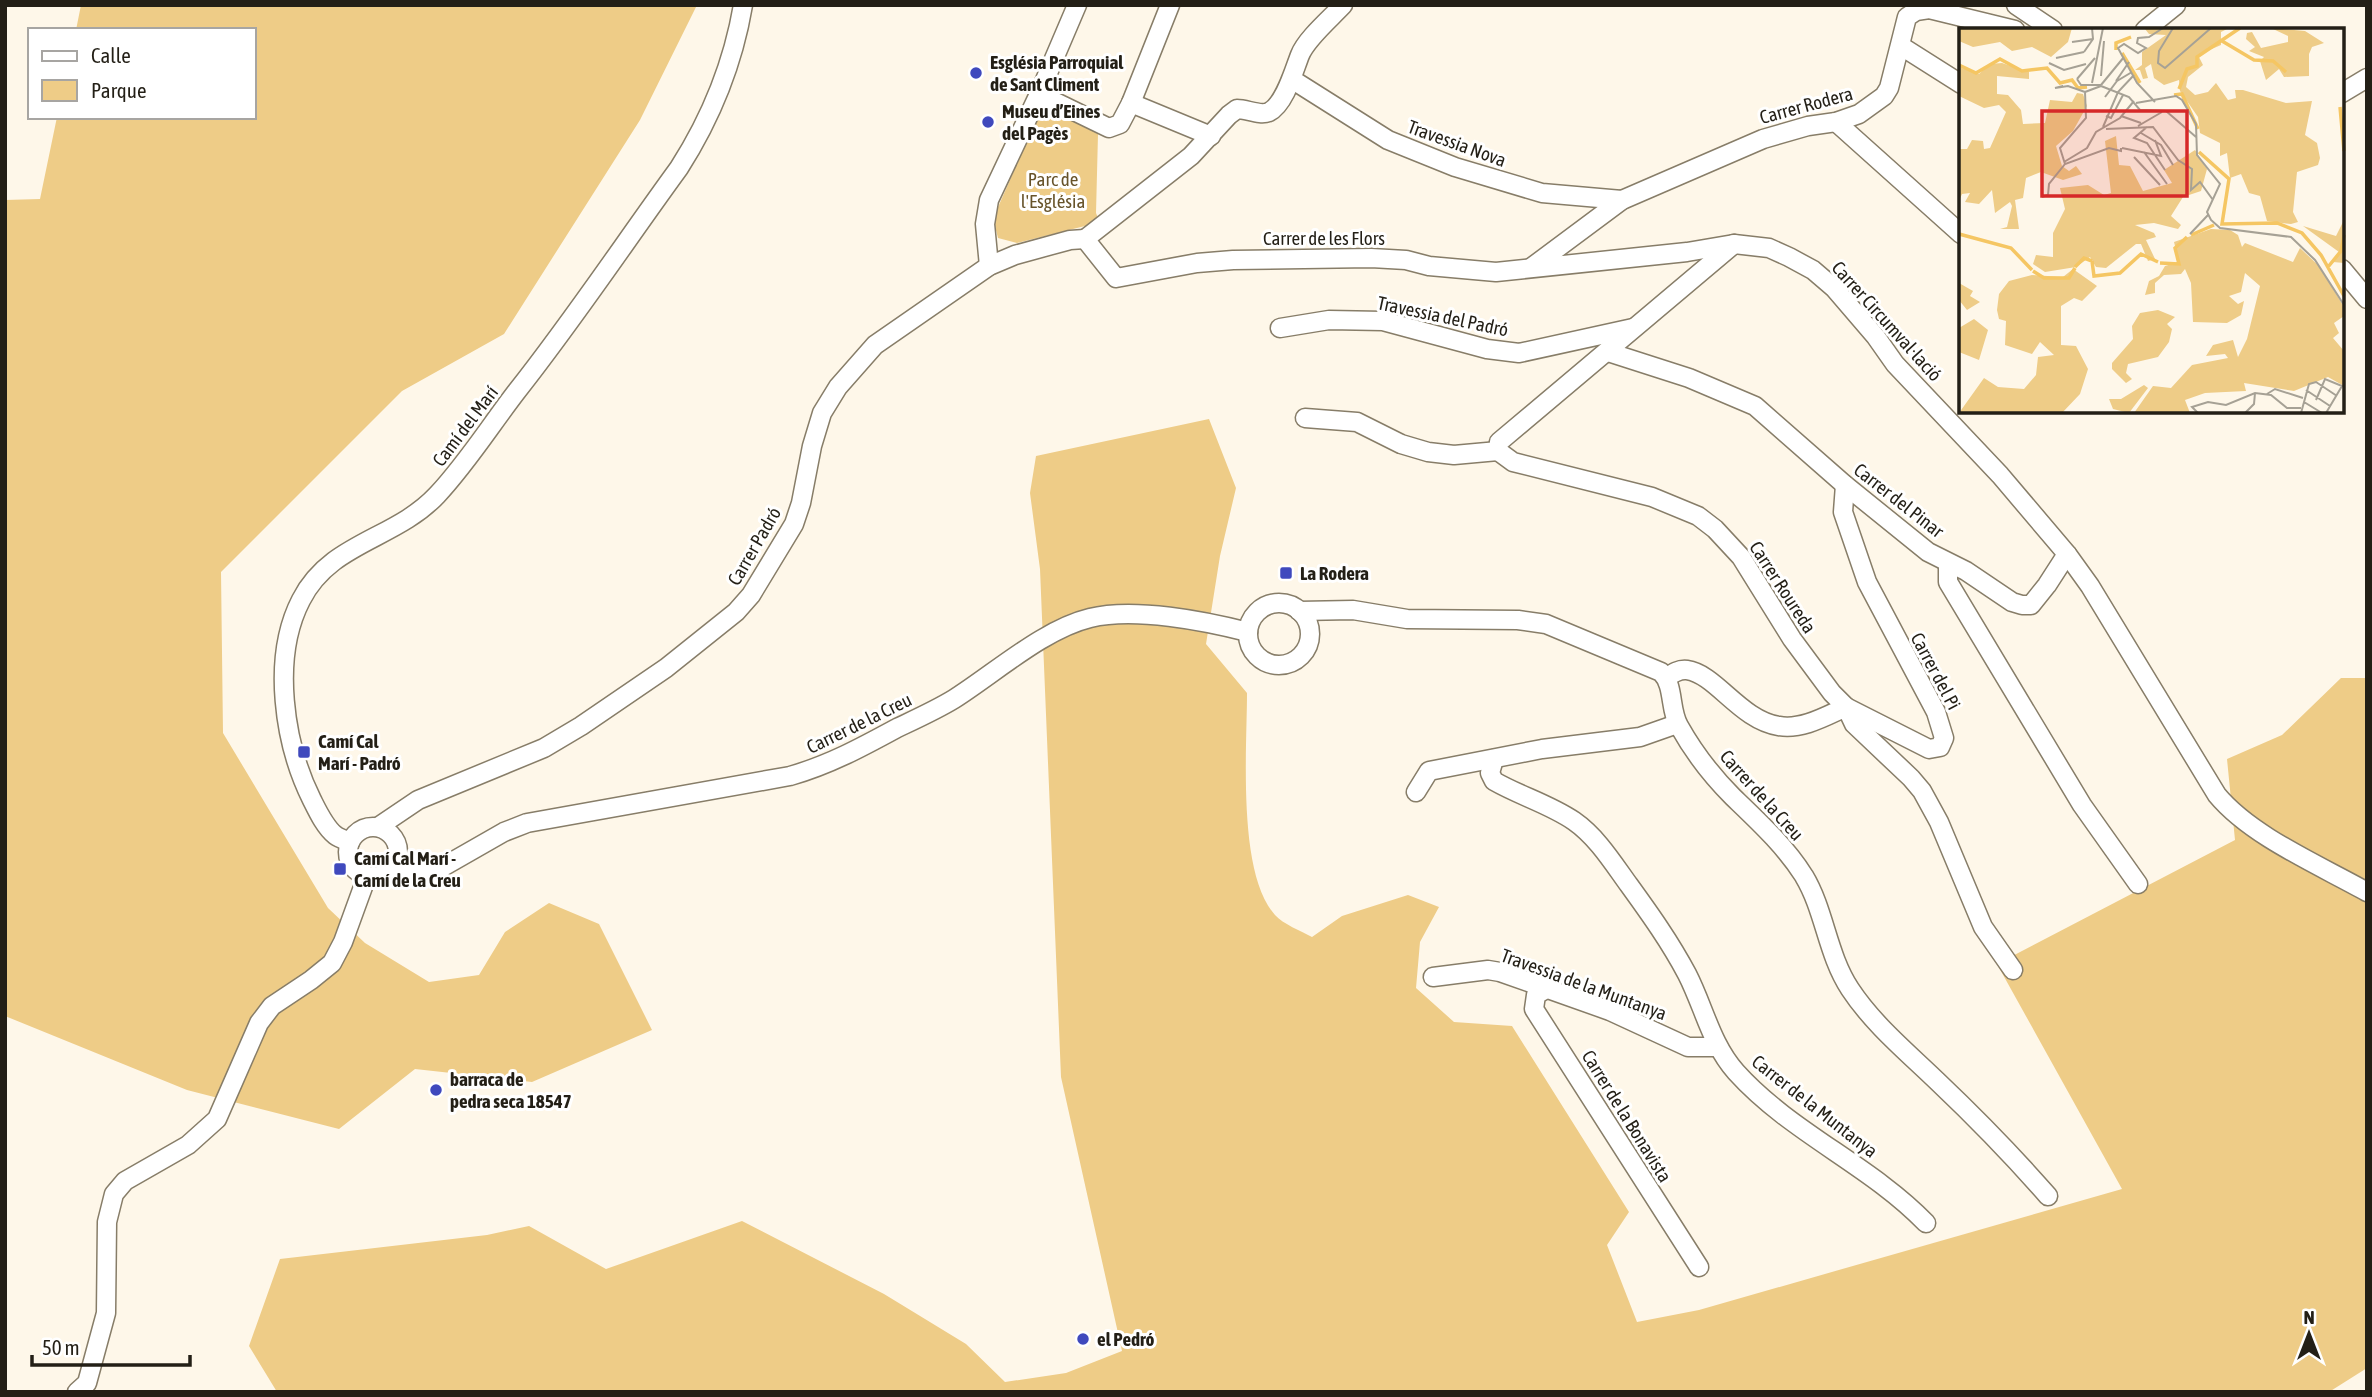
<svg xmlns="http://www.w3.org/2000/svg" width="2372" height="1397" viewBox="0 0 2372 1397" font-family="'Asap Condensed',sans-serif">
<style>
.green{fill:#eecc87}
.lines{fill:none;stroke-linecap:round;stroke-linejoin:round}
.minor-casing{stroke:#877d68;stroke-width:21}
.minor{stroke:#fff;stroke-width:18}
.poi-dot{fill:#3f49bd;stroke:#fff;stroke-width:2.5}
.labels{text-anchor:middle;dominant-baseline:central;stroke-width:6;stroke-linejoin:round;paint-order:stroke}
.poi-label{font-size:19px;font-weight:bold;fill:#231f16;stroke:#fff;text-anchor:start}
.street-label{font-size:19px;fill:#231f16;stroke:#fff}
.park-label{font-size:19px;fill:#67532a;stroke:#fff}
.inset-river{fill:none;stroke:#f5c663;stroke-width:3.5}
.inset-road{fill:none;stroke:#a6a195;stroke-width:2}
.view{fill:#d62828;fill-opacity:0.15;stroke:#d62828;stroke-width:3.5}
.inset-edge{fill:none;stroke:#231f16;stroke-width:3.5}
</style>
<rect width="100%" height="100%" fill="#fef7e9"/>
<g class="green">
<path d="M 81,5 L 697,5 L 640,120 L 504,334 L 402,391 L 221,572 L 223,733 L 328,908 L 365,943 L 429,982 L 479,975 L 505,932 L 549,903 L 599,924 L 652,1030 L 532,1082 L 415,1069 L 339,1129 L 187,1090 L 5,1016 L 5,200 L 40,199 L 57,117 L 254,117 L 254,30 L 76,30 Z"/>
<path d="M 1049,106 L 1098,134 L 1096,213 L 1098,218 L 1089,225 L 1017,243 L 998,238 L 995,226 L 995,214 L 1040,112 Z"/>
<path d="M 1209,419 L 1236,488 L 1220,556 L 1206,644 L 1247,693 C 1247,749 1237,873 1275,915 C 1283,924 1301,931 1312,937 L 1342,916 L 1408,895 L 1439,907 L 1420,942 L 1416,988 L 1454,1022 L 1512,1026 L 1629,1212 L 1607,1245 L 1637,1322 L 1699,1310 L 2122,1189 L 1997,964 L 2235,840 L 2227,759 L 2282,735 L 2341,678 L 2367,678 L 2367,1368 L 2329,1392 L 277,1392 L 249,1346 L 280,1259 L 487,1235 L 529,1226 L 606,1269 L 742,1221 L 884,1294 L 966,1344 L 1005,1382 L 1066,1373 L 1122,1351 L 1061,1077 L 1040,569 L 1030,493 L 1036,456 Z"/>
</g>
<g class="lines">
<g class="minor-casing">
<g id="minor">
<path d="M 2016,5 L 2053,30"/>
<path d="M 2145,30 L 2176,5"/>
<path d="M 1901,46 L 1961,84"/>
<path d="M 1293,80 L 1388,140 L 1455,167 L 1542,193 L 1622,200"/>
<path d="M 2342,93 L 2367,78"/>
<path d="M 1039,94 L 1109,128 L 1120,124 L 1131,103 L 1170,5"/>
<path d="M 1131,103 L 1211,136"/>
<path d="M 1836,122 L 1961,234"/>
<path d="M 1085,239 L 1116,278 L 1197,263 L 1233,260 L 1371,258 L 1406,260 L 1429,266 L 1496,272 L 1687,252 L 1734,244 L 1769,248 L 1789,257 L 1813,270 L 1834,288 L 1876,337 L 1895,364 L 2000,475 L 2067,554 L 2090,586 L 2217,795 C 2251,836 2319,865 2367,892"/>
<path d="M 1085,239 L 1191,156 L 1229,115 L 1237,109 C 1247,109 1260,116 1269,112 C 1285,104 1294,70 1300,55 C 1306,39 1331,18 1343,5"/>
<path d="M 1734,244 L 1499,442 L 1498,451 L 1513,462 L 1652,497 L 1698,516 L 1715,529 L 1741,557 L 1792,639 L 1832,693 L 1846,707 L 1854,724 L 1911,778 L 1922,791 L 1939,822 L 1983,927 L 2013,970"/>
<path d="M 989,266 L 985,224 L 989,200 L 1039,94 L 1077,5"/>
<path d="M 1532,267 L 1622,200 L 1763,139 L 1808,126 L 1836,122 L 1859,114 L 1884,96 L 1889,88 L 1907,17 L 1916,11 L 1929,9 L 2015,30"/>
<path d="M 2342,269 L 2367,299"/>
<path d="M 1280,328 L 1329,320 L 1383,321 L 1487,349 L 1519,353 L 1633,328"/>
<path d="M 1608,352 L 1689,378 L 1755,406 L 1845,485 L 1928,552 L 1966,571 L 2012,602 L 2022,605 L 2031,605 L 2047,585 L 2067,554"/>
<path d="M 1305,418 L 1357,422 L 1401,444 L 1428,452 L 1454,455 L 1498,451"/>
<path d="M 1948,563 L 1948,582 L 2082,805 L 2138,884"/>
<circle cx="1279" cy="634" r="31"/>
<path d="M 1299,611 L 1353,610 L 1407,619 L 1518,620 L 1546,624 L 1661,672 C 1675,686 1669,709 1679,726 C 1693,751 1713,777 1733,797 C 1759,822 1785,846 1804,876 C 1825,911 1827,954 1850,989 C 1873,1024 1907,1052 1937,1081 C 1976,1118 2013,1156 2048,1196"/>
<path d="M 1667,677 C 1673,673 1679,669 1687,670 C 1716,674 1740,720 1779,726 C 1802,730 1826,716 1846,707 L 1929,749 L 1940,747 L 1944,738 L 1936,712 L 1867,582 L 1843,512 L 1845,485"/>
<path d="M 1494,759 L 1490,773 L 1494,781 C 1520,796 1549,804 1574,821 C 1597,837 1613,863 1629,885 C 1650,914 1670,942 1687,974 C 1704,1007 1711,1044 1736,1072 C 1791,1133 1870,1165 1926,1223"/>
<path d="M 1416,792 L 1429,771 L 1542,749 L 1640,737 L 1677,724"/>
<circle cx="373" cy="852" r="25"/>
<path d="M 378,827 L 418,800 L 544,748 L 581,726 L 666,668 L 736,612 L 751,595 L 794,524 L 801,503 L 812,446 L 822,413 L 838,387 L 875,345 L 989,266 L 1015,255 L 1070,240 L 1085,239"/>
<path d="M 350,842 C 345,840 339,838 335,835 C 325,827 318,812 312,800 C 284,744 271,658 301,600 C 330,542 395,540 437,495 C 467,463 490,426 517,391 C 574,319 625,242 679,168 C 711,118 733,64 743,5"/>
<path d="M 392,868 L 430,870 L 441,868 L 504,832 L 527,823 L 790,776 C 829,765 862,747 897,728 C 916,719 936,710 954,699 C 995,673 1044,629 1090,618 C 1134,607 1205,621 1248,632"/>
<path d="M 1433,977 L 1488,970 L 1500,972 L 1610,1011 L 1688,1047 L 1718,1047"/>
<path d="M 1546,989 L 1536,995 L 1534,1009 L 1699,1267"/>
<path d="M 77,1392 L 87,1383 L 106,1313 L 107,1222 L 114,1194 L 125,1181 L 188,1145 L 217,1119 L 259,1023 L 272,1006 L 311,980 L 332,963 L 343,942 L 367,876"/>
</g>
</g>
<use href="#minor" class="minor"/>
</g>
<g class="poi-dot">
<circle cx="976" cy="73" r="7"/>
<circle cx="988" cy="122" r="7"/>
<rect x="1279" y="566" width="14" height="14" rx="3.5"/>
<rect x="297" y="745" width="14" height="14" rx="3.5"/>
<rect x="333" y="862" width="14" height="14" rx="3.5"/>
<circle cx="436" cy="1090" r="7"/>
<circle cx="1083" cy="1339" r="7"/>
</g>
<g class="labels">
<g class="poi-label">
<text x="990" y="62">Església Parroquial<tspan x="990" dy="22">de Sant Climent</tspan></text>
<text x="1002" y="111">Museu d’Eines<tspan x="1002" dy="22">del Pagès</tspan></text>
<text x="1300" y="573">La Rodera</text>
<text x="318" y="741">Camí Cal<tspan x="318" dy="22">Marí - Padró</tspan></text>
<text x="354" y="858">Camí Cal Marí -<tspan x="354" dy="22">Camí de la Creu</tspan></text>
<text x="450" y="1079">barraca de<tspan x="450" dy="22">pedra seca 18547</tspan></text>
<text x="1097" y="1339">el Pedró</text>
</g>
<g class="street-label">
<text transform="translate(1806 105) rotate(-15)">Carrer Rodera</text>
<text transform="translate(1457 143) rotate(20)">Travessia Nova</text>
<text x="1324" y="238">Carrer de les Flors</text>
<text transform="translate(1443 316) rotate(12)">Travessia del Padró</text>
<text transform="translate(1887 321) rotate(48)">Carrer Circumval·lació</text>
<text transform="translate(465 426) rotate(-53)">Camí del Marí</text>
<text transform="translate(1899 500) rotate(38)">Carrer del Pinar</text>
<text transform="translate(754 546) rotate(-60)">Carrer Padró</text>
<text transform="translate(1783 587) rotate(57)">Carrer Roureda</text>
<text transform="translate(1936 671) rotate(62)">Carrer del Pi</text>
<text transform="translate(859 723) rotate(-26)">Carrer de la Creu</text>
<text transform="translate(1762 795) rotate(48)">Carrer de la Creu</text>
<text transform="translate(1584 984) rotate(20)">Travessia de la Muntanya</text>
<text transform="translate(1815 1106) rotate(38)">Carrer de la Muntanya</text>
<text transform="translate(1627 1116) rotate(58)">Carrer de la Bonavista</text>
</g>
<g class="park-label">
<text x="1053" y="179">Parc de<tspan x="1053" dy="22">l'Església</tspan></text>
</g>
</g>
<g transform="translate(1959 28)">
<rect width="385" height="385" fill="#fef7e9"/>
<path d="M 0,0 L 113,0 L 109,14 L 92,29 L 73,19 L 53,23 L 41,14 L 14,19 L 0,13 ZM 270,0 L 262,4 L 262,17 L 239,27 L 244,37 L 229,49 L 227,59 L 236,67 L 249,64 L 257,55 L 269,72 L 277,70 L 276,62 L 284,62 L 327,75 L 353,73 L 346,107 L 358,115 L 361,130 L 359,137 L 338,144 L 334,184 L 339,194 L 332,196 L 308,193 L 301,168 L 290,165 L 282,146 L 271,150 L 268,125 L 261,128 L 261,115 L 241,105 L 239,89 L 221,63 L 220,52 L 205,57 L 195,50 L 192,36 L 186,40 L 189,50 L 184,51 L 181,42 L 176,42 L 183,37 L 183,24 L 207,7 L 190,6 L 186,1 ZM 312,0 L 346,3 L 365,15 L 353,19 L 350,26 L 350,48 L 325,49 L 320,41 L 307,52 L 301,33 L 305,29 L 290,23 L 296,19 L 287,11 L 288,5 L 293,4 L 302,20 L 329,14 L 329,8 ZM 43,35 L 70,44 L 70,51 L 38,48 L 38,66 L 49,67 L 62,82 L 64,96 L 86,95 L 91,72 L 113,74 L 118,65 L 124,66 L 128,78 L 114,103 L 97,118 L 103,138 L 110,143 L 117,138 L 123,146 L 104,152 L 82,144 L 67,150 L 64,170 L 56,172 L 60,201 L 41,201 L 48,199 L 53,178 L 51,174 L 36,185 L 33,162 L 20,176 L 6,174 L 11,165 L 3,166 L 0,173 L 0,121 L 8,121 L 13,112 L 24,113 L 25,121 L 31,120 L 47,84 L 40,77 L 25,80 L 0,68 L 0,39 L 20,46 L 31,36 ZM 157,108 L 160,137 L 171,138 L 184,163 L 213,155 L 205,142 L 236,122 L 248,141 L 242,163 L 224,169 L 212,188 L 222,197 L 219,201 L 195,195 L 176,197 L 195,205 L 197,209 L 187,212 L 196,231 L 189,233 L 182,216 L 177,216 L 147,240 L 137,239 L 131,229 L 117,239 L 86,244 L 74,236 L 77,227 L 94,229 L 94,205 L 106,181 L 101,160 L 129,157 L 145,167 L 152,165 L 146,113 ZM 385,192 L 385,235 L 374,234 L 380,224 L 344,198 L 377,208 ZM 252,201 L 271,202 L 279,207 L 283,219 L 286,215 L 334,234 L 341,220 L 360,238 L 385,279 L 385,288 L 375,295 L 380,305 L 374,310 L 385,323 L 385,358 L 369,349 L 335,363 L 285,355 L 287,363 L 246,365 L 226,372 L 231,385 L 175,385 L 194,358 L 212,360 L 233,337 L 269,330 L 266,326 L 247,328 L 254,317 L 274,312 L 279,329 L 288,311 L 301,258 L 286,245 L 282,264 L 270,268 L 279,276 L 285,273 L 282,287 L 268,295 L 234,294 L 232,255 L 226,241 L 222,246 L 205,247 L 196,255 L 196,265 L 186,267 L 190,253 L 200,248 L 206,238 L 220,234 L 215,214 ZM 114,241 L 138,258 L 123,273 L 115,270 L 102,278 L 102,317 L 117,318 L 129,341 L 121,366 L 103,385 L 0,385 L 25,350 L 39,359 L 65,361 L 77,347 L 79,329 L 95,327 L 81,314 L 73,326 L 46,317 L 47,293 L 40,291 L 38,282 L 40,266 L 50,253 L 73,247 L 104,249 ZM 0,255 L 14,263 L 11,268 L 21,274 L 8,282 L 0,272 ZM 199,282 L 216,289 L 208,296 L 213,301 L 210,314 L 199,329 L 169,336 L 167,345 L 173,351 L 167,355 L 153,341 L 153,335 L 174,311 L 173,298 L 181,285 ZM 15,291 L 29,302 L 20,332 L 0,324 L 0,300 ZM 185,357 L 189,360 L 170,385 L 154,381 L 150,371 L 162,371 Z" fill="#eecc87"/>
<path class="inset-river" d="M 263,13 L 295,32 L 314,33 L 327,44M 157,22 L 157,15 L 172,9M 163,25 L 181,55M 0,37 L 17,45 L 41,31 L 63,43 L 88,40 L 101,55 L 113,52 L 119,60 L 128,59M 220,61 L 228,41 L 238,38 L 238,29 L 281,0M 215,67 L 223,66 L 239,101M 381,79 L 385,123M 240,124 L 270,151 L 263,196 L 318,195 L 343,205 L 362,227 L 385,268M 0,206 L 52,220 L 73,242M 232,207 L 255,197M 133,233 L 135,248 L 161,245 L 182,226 L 199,234M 201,235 L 220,236 L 216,220 L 228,209M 116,239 L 125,230 L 133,233M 369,239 L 382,223 L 385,207M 74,243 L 85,250 L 110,250 L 116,240"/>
<path class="inset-road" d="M 214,0 L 200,23 L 199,35 L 206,40 L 252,0M 113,14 L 134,11M 125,24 L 134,11 L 133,0M 97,30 L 125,24M 90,35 L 105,42 L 127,36M 142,48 L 145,13M 118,51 L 136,30M 118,51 L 122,57 L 142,57M 157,53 L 170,34M 133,55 L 144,0M 142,57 L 165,29M 104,58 L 96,60 L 109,58 L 126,64M 142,58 L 170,69 L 181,82 L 207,83 L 237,109M 146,69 L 158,53 L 173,44M 196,74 L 178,55 L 159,20 L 165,16 L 179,25 L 187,20 L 178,15 L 179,10 L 190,9 L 204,0M 177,75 L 217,68 L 223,72 L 237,96 L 238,127 L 261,156 L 248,184 L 252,192 L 261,200 L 332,209 L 356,232 L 385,277M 147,88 L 152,90 L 164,67M 162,88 L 182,95M 179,98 L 203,84M 144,99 L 159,64 L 175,47M 188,99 L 175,110 L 188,115 L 206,142M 147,101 L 194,99 L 219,132 L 233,141 L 232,162 L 241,154 L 254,172M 182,105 L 202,117 L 214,137M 163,120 L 202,128 L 196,112M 185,124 L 208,156M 175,129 L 201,157M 105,134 L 128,120 L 137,104 L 161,90 L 175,73M 106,136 L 101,120 L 127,90 L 126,64 L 142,58M 83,169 L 89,167 L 90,156 L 106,136 L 150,120 L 162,123 L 162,120M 231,206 L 249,187M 347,362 L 371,378M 308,366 L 316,361 L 344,370M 357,372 L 366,351 L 383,358 L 367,385M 345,374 L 363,385M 239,385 L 233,379 L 249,374 L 267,377 L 296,365 L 312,367 L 328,380 L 342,380M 286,385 L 295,376 L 296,365M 342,385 L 350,356 L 357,354 L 378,368"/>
<path class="view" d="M 83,83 L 228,83 L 228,168 L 83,168 Z"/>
<rect width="385" height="385" class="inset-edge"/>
</g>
<rect width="2372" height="1397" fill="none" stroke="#231f16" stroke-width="14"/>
<rect x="28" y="28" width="228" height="91" fill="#ffffff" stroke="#a7a5a2" stroke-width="2"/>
<rect x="42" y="51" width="35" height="10" fill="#ffffff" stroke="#a7a5a2" stroke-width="2"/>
<text x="91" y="63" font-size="21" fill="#231f16">Calle</text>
<rect x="42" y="80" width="35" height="21" fill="#eecc87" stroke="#a7a5a2" stroke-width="2"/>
<text x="91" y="98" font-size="21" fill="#231f16">Parque</text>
<g transform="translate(2309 1334)" stroke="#ffffff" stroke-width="5" paint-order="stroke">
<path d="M0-5L12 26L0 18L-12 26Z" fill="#231f16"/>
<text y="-10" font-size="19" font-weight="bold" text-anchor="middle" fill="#231f16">N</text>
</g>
<path d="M32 1355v10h158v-10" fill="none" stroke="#231f16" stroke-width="3.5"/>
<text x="42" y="1355" font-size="21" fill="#231f16" stroke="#ffffff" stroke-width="5" paint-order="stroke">50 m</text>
</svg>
